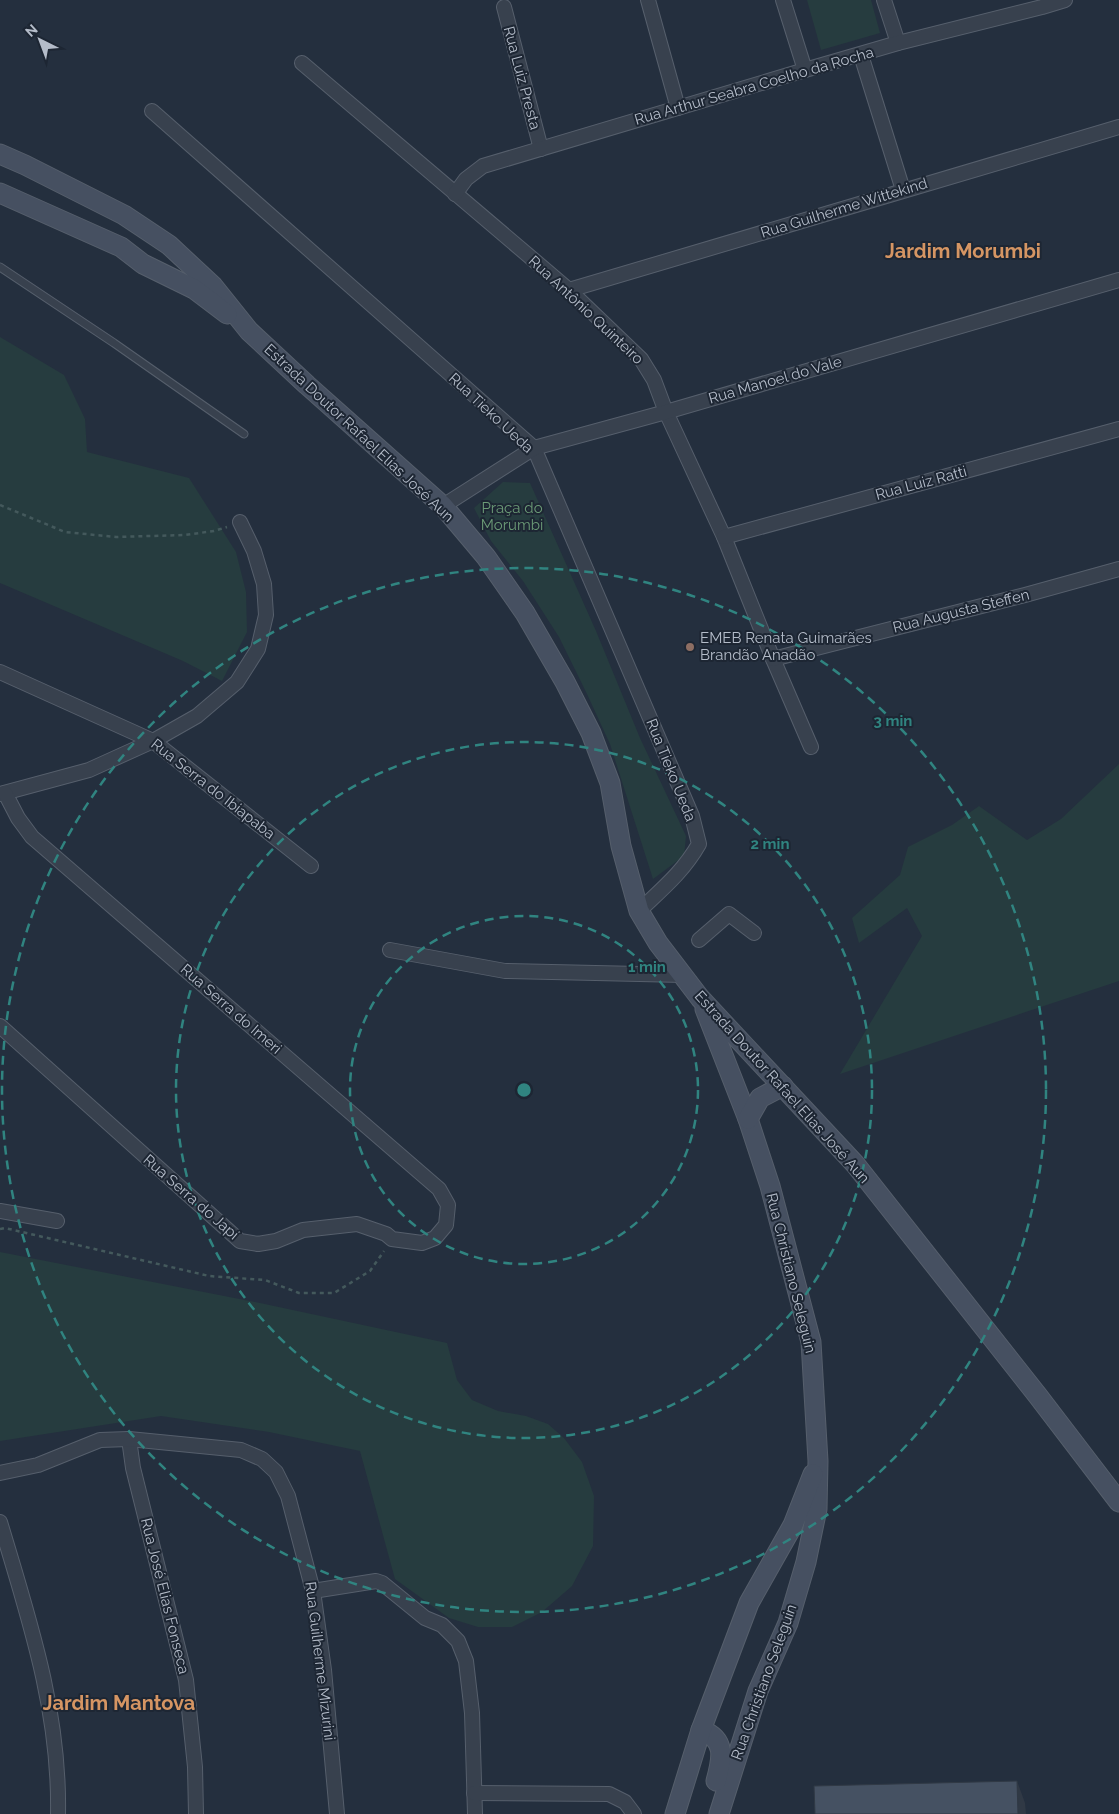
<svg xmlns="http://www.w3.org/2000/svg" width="1119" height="1814" viewBox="0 0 1119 1814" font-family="Raleway,sans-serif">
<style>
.green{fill:#263c3f}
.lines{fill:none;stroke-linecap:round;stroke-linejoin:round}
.service-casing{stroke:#565f6c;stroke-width:9}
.minor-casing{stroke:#565f6c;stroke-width:16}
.secondary-casing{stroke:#565f6c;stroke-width:21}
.path{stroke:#44595c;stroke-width:2.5;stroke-dasharray:4 4;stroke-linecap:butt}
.service{stroke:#38414e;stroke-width:7}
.minor{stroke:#38414e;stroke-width:14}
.secondary{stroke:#465061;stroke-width:19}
.shaded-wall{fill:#303945}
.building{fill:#455162;stroke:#303945}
.ring{fill:none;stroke:#308480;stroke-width:2.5;stroke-dasharray:9 6}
.education-dot{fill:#8d6e63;stroke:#1d2633;stroke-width:2}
.labels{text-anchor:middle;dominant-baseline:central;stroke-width:4;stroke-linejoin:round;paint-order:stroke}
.street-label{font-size:15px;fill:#b4bcc9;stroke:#1d2633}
.park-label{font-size:15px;fill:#6b9a76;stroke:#1d2633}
.poi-label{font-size:15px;fill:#b4bcc9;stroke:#1d2633;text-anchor:start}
.district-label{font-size:20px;font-weight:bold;fill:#d59563;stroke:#1d2633}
.centre{fill:#308480;stroke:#1d2633;stroke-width:2.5}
.ring-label{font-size:15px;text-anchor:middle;font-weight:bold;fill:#308480;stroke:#1d2633;stroke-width:4;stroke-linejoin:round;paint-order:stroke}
</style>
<rect width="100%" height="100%" fill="#242f3e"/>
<g class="green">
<path d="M 807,0 L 871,0 L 880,33 L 821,50 Z"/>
<path d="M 0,337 L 64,375 L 85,419 L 87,452 L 189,478 L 236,552 L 246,592 L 247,632 L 222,681 L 183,661 L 0,583 Z"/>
<path d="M 503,482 L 530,483 L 596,631 L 640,738 L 686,836 L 684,856 L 653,879 L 610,744 L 587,694 L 559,637 L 523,581 L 491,541 L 474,508 Z"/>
<path d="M 1119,764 L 1119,981 L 840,1074 L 922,936 L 907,908 L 859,943 L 852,918 L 900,875 L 908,847 L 952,825 L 979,806 L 1027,840 L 1061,819 Z"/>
<path d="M 0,1252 L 260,1303 L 447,1343 L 457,1380 L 472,1400 L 498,1411 L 526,1416 L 548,1424 L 564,1438 L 582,1462 L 594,1496 L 593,1546 L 572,1586 L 542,1612 L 512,1627 L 478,1627 L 449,1618 L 395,1579 L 360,1451 L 269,1432 L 161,1416 L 0,1441 Z"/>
</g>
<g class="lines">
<g class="service-casing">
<path id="service" d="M 0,267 L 114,343 L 244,434"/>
</g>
<g class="minor-casing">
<g id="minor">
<path d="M 648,0 L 678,108"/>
<path d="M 783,0 L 805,70"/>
<path d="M 884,0 L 898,43"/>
<path d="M 504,7 L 541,149"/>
<path d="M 861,55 L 903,190"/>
<path d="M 302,63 L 569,290 L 641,359 L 654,380 L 666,412 L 724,537 L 773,659 L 811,747"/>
<path d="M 152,111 L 534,448 L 692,816 L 699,844 C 683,872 662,889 639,911"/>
<path d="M 455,194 L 466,179 L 483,166 L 805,70 L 898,43 L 1042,7 L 1065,0"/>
<path d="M 569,290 L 1119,127"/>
<path d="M 443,506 L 534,448 L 666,412 L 1119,280"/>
<path d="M 724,537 L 1119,429"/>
<path d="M 773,659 L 1025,595 L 1119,569"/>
<path d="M 0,672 L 153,741 L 311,866"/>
<path d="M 0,794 L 89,770 L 153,741 L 197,716 L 237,682 L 258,649 L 266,615 L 264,584 L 254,551 L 240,522"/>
<path d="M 699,940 L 729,914 L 754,933"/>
<path d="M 390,950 L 505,971 L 683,975"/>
<path d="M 0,1026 L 240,1241 L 258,1244 L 276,1241 L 303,1230 L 357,1224 L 386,1234 L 392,1239 L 422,1243 L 435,1238 L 446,1225 L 448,1205 L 439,1189 L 32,837 L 18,818 L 5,793"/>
<path d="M 0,1211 L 57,1221"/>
<path d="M 129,1439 L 133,1468 L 186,1680 L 195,1767 L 196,1814"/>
<path d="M 0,1473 L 38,1465 L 100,1440 L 129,1439 L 241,1450 L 262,1459 L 276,1472 L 288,1496 L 313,1591 L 324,1670 L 337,1814"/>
<path d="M 0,1522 C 29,1619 60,1711 58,1814"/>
<path d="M 313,1591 L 376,1581 L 382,1583 L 425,1618 L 442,1625 L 458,1641 L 466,1661 L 472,1713 L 475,1814"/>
<path d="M 474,1793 L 609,1794 L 625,1802 L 634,1814"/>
</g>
</g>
<g class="secondary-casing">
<g id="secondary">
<path d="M 0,154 L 25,165 L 124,215 L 169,245 L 213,286 L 249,331 L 307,385 L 443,506 L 486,557 L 525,613 L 565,682 L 591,733 L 610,783 L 621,846 L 639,911 L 658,943 L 700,998 L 855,1164 L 1038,1396 L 1119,1502"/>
<path d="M 0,193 L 121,247 L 143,264 L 194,289 L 227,314"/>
<path d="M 705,1009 L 748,1119 L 770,1186 L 811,1342 L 818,1461 L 817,1509 L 806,1562 L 788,1623 L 758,1691 L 719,1814"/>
<path d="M 748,1119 L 760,1098 L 783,1086"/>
<path d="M 701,1730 C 727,1739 722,1759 716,1781"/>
<path d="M 675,1814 L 701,1730 L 749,1603 L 793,1525 L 813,1474"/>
</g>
</g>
<g class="path">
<path d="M 0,505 L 65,532 L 116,537 L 185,535 L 214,531 L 227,527"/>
<path d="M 0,1229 L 5,1228 L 209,1276 L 265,1280 L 299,1293 L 334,1293 L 370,1271 L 384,1251"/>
</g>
<use href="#service" class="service"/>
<use href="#minor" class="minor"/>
<use href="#secondary" class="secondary"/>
</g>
<path class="shaded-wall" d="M 1017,1781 L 1025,1803 L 1026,1814 L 1018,1814 Z"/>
<path class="building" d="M 1017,1781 L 1018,1814 L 815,1814 L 814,1786 Z"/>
<g class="ring">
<circle cx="524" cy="1090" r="174"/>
<circle cx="524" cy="1090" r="348"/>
<circle cx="524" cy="1090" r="522"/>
</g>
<circle class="education-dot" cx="690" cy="647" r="5"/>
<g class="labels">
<g class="street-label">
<text transform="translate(522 78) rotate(75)">Rua Luiz Presta</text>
<text transform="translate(754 86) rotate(-16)">Rua Arthur Seabra Coelho da Rocha</text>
<text transform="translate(844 208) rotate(-17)">Rua Guilherme Wittekind</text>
<text transform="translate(586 310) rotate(43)">Rua Antônio Quinteiro</text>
<text transform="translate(775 380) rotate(-16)">Rua Manoel do Vale</text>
<text transform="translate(491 413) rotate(43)">Rua Tieko Ueda</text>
<text transform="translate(359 433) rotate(43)">Estrada Doutor Rafael Elias José Aun</text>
<text transform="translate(921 483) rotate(-15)">Rua Luiz Ratti</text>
<text transform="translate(961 611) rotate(-14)">Rua Augusta Steffen</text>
<text transform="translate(671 770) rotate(68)">Rua Tieko Ueda</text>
<text transform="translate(213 789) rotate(38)">Rua Serra do Ibiapaba</text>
<text transform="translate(231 1009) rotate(41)">Rua Serra do Imeri</text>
<text transform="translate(782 1087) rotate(48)">Estrada Doutor Rafael Elias José Aun</text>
<text transform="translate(191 1197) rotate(41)">Rua Serra do Japí</text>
<text transform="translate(791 1273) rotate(76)">Rua Christiano Seleguin</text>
<text transform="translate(165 1596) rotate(76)">Rua José Elias Fonseca</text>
<text transform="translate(320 1661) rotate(83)">Rua Guilherme Mizurini</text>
<text transform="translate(764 1682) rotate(-70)">Rua Christiano Seleguin</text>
</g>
<g class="park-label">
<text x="512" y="508">Praça do<tspan x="512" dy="17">Morumbi</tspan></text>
</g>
<g class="poi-label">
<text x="700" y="638">EMEB Renata Guimarães<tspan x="700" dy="17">Brandão Anadão</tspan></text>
</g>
<g class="district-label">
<text x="963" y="251">Jardim Morumbi</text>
<text x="119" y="1703">Jardim Mantova</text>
</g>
</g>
<circle cx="524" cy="1090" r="8" class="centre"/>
<g class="ring-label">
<text x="893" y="726">3 min</text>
<text x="770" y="849">2 min</text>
<text x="647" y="972">1 min</text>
</g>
<g transform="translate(40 40) rotate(318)" stroke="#1d2633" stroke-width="4" paint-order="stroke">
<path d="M0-4L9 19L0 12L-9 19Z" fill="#b4bcc9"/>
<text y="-8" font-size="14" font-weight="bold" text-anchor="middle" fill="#b4bcc9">N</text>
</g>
</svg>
